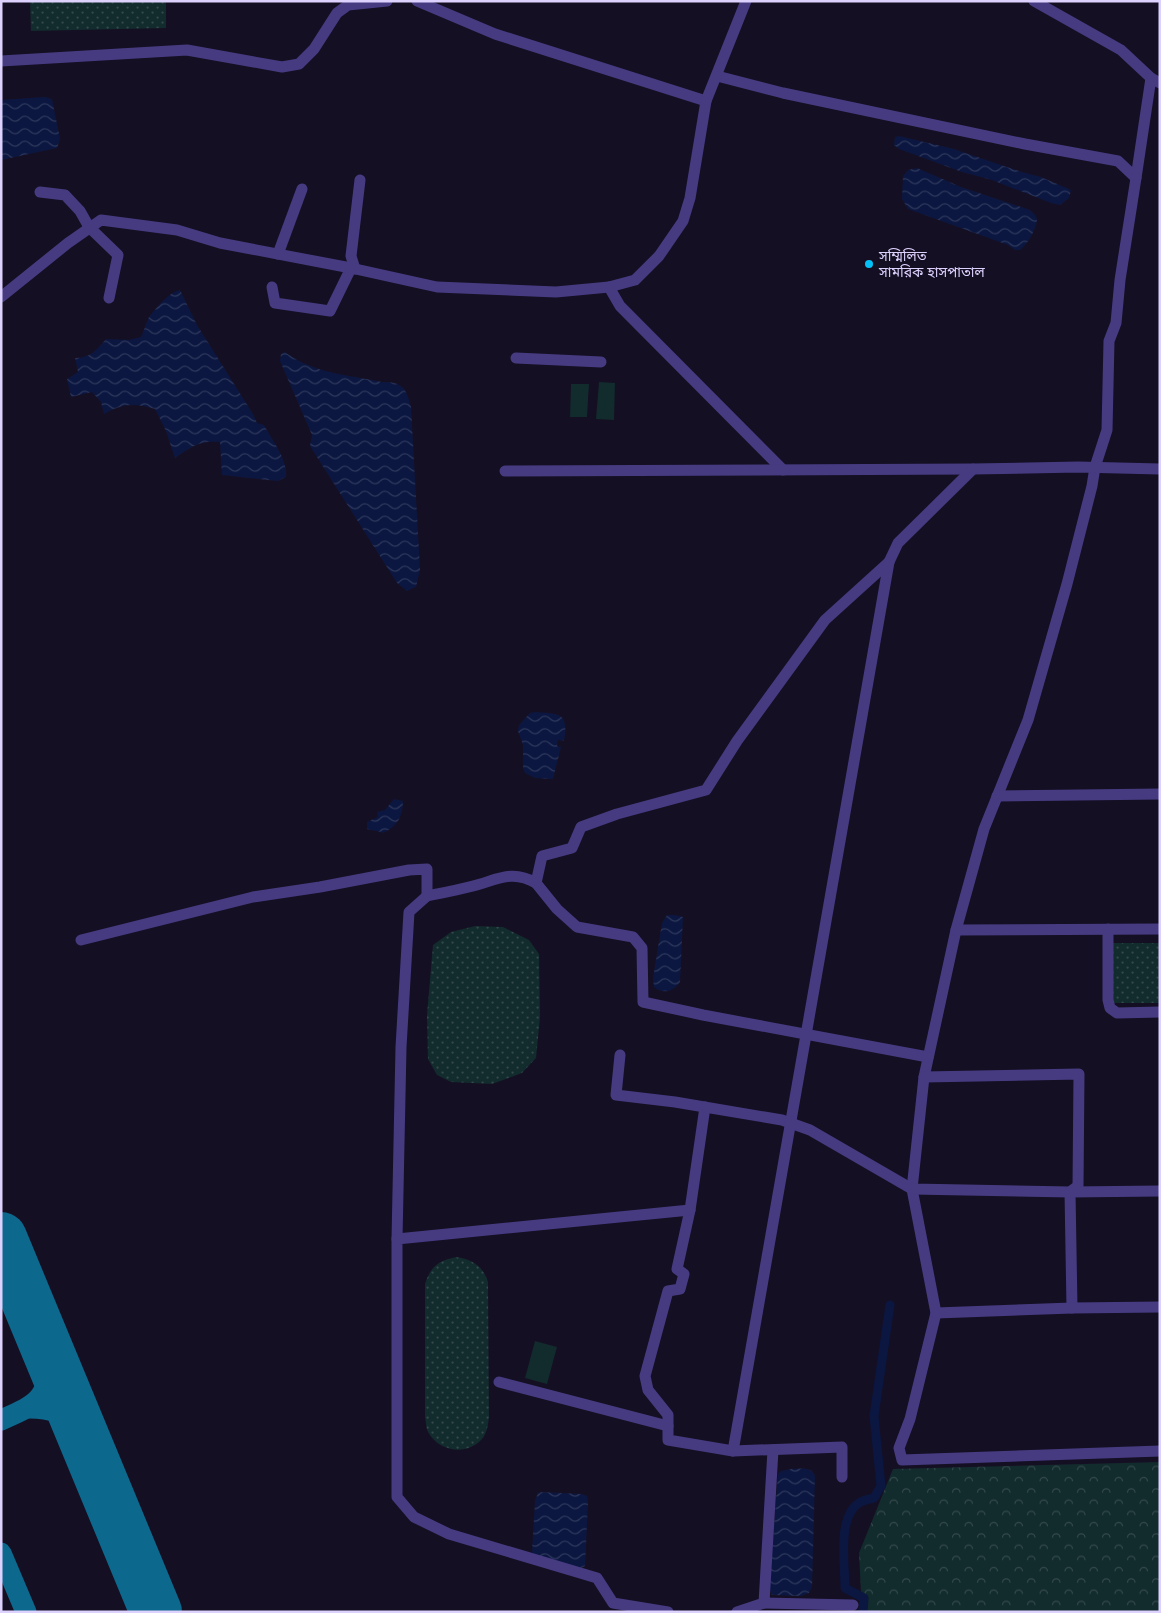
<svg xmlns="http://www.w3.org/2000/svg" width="1161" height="1613" viewBox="0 0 1161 1613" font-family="Arial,'Noto Sans Bengali',sans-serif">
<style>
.grass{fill:url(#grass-dots)}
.forest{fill:url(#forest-crowns)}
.garden{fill:#122b2d}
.water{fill:url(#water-waves)}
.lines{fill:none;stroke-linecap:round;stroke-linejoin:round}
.canal{stroke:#0b1740;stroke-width:9}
.taxiway{stroke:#0d688d;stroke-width:21}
.runway{stroke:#0d688d;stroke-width:52}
.minor{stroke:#463b81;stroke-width:11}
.poi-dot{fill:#05c0f7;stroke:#150f23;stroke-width:2}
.labels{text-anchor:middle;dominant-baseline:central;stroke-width:4;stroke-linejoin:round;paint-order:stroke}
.poi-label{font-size:14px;fill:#ddd2fe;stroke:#150f23;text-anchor:start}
</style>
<defs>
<pattern id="grass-dots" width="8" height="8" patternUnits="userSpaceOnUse" patternTransform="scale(1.25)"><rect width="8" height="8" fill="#122b2d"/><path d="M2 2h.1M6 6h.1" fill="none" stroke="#34494c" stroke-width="1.8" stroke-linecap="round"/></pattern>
<pattern id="forest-crowns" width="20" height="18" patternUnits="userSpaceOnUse" patternTransform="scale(1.25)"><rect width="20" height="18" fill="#122b2d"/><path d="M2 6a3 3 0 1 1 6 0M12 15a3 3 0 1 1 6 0" fill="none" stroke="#34494c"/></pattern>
<pattern id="water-waves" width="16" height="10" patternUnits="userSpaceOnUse" patternTransform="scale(1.25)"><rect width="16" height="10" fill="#0b1740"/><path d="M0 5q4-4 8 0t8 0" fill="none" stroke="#2e385d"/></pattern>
</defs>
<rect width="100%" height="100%" fill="#150f23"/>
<g class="grass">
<path d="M 30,1 L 166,1 L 166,28 L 31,31 Z"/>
<path d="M 475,926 L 503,927 L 529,940 L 539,954 L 540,1017 L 536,1058 L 522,1073 L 492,1084 L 451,1082 L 437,1075 L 428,1059 L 427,1015 L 433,945 L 451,932 Z"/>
<rect x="1111" y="943" width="49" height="60"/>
<path d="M 456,1257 C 472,1259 483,1266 488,1282 L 489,1417 C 488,1425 487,1433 482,1439 C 467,1456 439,1452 428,1432 C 426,1428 426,1422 425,1417 L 425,1284 C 431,1266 438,1261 456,1257 Z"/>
</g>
<path class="forest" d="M 1160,1462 L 1159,1612 L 862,1612 L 859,1553 L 893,1469 Z"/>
<g class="garden">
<path d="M 599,382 L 615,383 L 614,420 L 596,419 Z"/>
<path d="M 571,384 L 589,384 L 587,417 L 570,417 Z"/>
<path d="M 535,1341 L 557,1347 L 547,1384 L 525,1378 Z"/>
</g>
<g class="water">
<path d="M 45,97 L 52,99 L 60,139 L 57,148 L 1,160 L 1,100 Z"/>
<path d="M 899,136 L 954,149 L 1022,172 L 1041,177 L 1071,190 L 1069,198 L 1060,205 L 1051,203 L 992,180 L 962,172 L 899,149 L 894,145 L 895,137 Z"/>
<path d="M 917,168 L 961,187 L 1030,210 C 1033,213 1037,216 1037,220 C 1036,230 1027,245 1020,250 L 1015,250 L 1008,245 L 908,209 L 902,199 L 903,176 L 908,170 Z"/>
<path d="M 180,290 L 197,325 L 253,414 L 257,423 L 264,425 C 272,440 288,460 286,477 L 278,481 L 222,475 L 220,442 C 199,440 191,447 175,458 L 166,431 L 155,409 C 134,403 123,403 104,414 L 101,402 L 92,392 L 71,397 L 67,379 L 78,372 L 75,358 C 90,358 97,350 106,339 L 129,340 L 141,337 C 144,331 146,323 149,317 C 157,307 168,293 180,290 Z"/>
<path d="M 285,352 C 312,373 349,375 382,382 C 402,382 406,387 411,407 L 420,570 L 416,587 L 407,591 L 397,583 L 310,446 L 312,435 L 280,361 L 281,354 Z"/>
<path d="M 535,712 C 560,714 569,712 564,741 L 558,740 L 557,746 L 561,747 L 553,779 L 535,778 L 525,773 L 523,768 L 523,745 L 518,731 L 519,725 L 530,713 Z"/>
<path d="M 394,799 L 403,801 C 403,816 397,827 383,833 C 377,830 372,831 367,829 L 367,822 L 378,817 L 377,812 L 385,810 Z"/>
<path d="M 667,915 L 675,915 L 683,917 L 680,982 C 674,991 663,995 654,987 L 653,978 L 662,923 Z"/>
<path d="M 791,1469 C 799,1469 812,1466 815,1476 L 812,1587 L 809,1593 L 801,1596 L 772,1595 L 769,1588 L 778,1474 L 781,1471 Z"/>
<path d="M 542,1492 L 582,1494 L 587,1496 L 588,1502 L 585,1566 L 581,1568 L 533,1556 L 532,1553 L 535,1501 L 538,1493 Z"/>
</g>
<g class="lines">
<path class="canal" d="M 863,1612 L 864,1598 L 845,1588 C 845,1565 837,1517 859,1503 C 863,1500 869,1499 874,1498 L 881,1486 L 874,1416 L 890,1305"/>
<g class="taxiway">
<path d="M 29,1408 C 55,1408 63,1414 82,1431"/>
<path d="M 1,1420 C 41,1403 48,1398 50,1354"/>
<path d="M 1,1553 L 26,1612"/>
</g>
<path class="runway" d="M 1,1238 L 156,1612"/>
<g class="minor">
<path d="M 417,1 L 495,34 L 706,101"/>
<path d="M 1034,1 L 1121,50 L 1151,78 L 1160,83"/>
<path d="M 1,61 L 187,50 L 282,67 L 299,64 L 314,49 L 337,13 L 348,5 L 387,1"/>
<path d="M 717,76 L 783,93 L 1025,144 L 1118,161 L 1136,178 L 1151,78"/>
<path d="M 1136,178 L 1120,280 L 1116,323 L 1109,341 L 1107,430 L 1095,467 L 1092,486 L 1067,584 L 1028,720 L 984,829 L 956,930 L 924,1077 L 912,1189 L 936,1313 L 910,1419 L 899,1448 L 902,1460 L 1160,1451"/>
<path d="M 40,192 L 65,195 L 80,211 L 89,227 L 118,255 L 109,298"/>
<path d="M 278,254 L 302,189"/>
<path d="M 355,269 L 351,256 L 360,180"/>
<path d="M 272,287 L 275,303 L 330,311 L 351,268"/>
<path d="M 609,287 L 620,306 L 783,470"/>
<path d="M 1,297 L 68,243 L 101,220 L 177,230 L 220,243 L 351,268 L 437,287 L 556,292 L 609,287 L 635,280 L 659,256 L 683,221 L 690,198 L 706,101 L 746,1"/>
<path d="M 516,358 L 601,362"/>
<path d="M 505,471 L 973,469 L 1078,467 L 1160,469"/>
<path d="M 997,796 L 1160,794"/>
<path d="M 536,883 L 557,909 L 577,927 L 633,937 L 642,948 L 643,1002 L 703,1015 L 928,1057"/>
<path d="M 1108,929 L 1108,1000 L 1110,1008 L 1117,1013 L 1160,1012"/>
<path d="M 956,930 L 1160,929"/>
<path d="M 81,940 L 253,897 L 320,887 L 409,870 L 427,869 L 427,896 C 442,893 458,890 473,886 C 497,880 512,869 536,883 L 542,856 L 572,848 L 581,827 L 617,814 L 706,790 L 737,741 L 825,620 L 889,562 L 898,543 L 973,469"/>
<path d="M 620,1055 L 616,1095 L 675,1102 L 782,1120 L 810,1130 L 912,1189 L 1070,1192 L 1078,1186 L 1079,1074 L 924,1077"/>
<path d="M 1160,1191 L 1070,1192 L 1072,1308 L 1160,1307"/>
<path d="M 690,1210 L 677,1269 L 684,1274 L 680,1289 L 668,1291 L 645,1376 L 648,1390 L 668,1415 L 668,1440 L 733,1451 L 842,1447 L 842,1477"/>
<path d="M 397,1239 L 401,1047 L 409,912 L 427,896"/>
<path d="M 936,1313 L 1072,1308"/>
<path d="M 499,1382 L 668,1426"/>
<path d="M 733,1451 L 889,562"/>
<path d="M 764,1603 L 853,1605"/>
<path d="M 668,1612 L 613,1603 L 597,1578 L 449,1534 L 414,1517 L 397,1497 L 397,1239 L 690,1210 L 705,1107"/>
<path d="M 737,1612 L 764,1603 L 773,1450"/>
</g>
</g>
<circle class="poi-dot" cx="869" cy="264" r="5"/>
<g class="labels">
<g class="poi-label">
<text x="879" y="256">সম্মিলিত<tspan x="879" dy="16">সামরিক হাসপাতাল</tspan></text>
</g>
</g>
<rect width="1161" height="1613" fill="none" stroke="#ddd2fe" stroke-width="5"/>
</svg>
